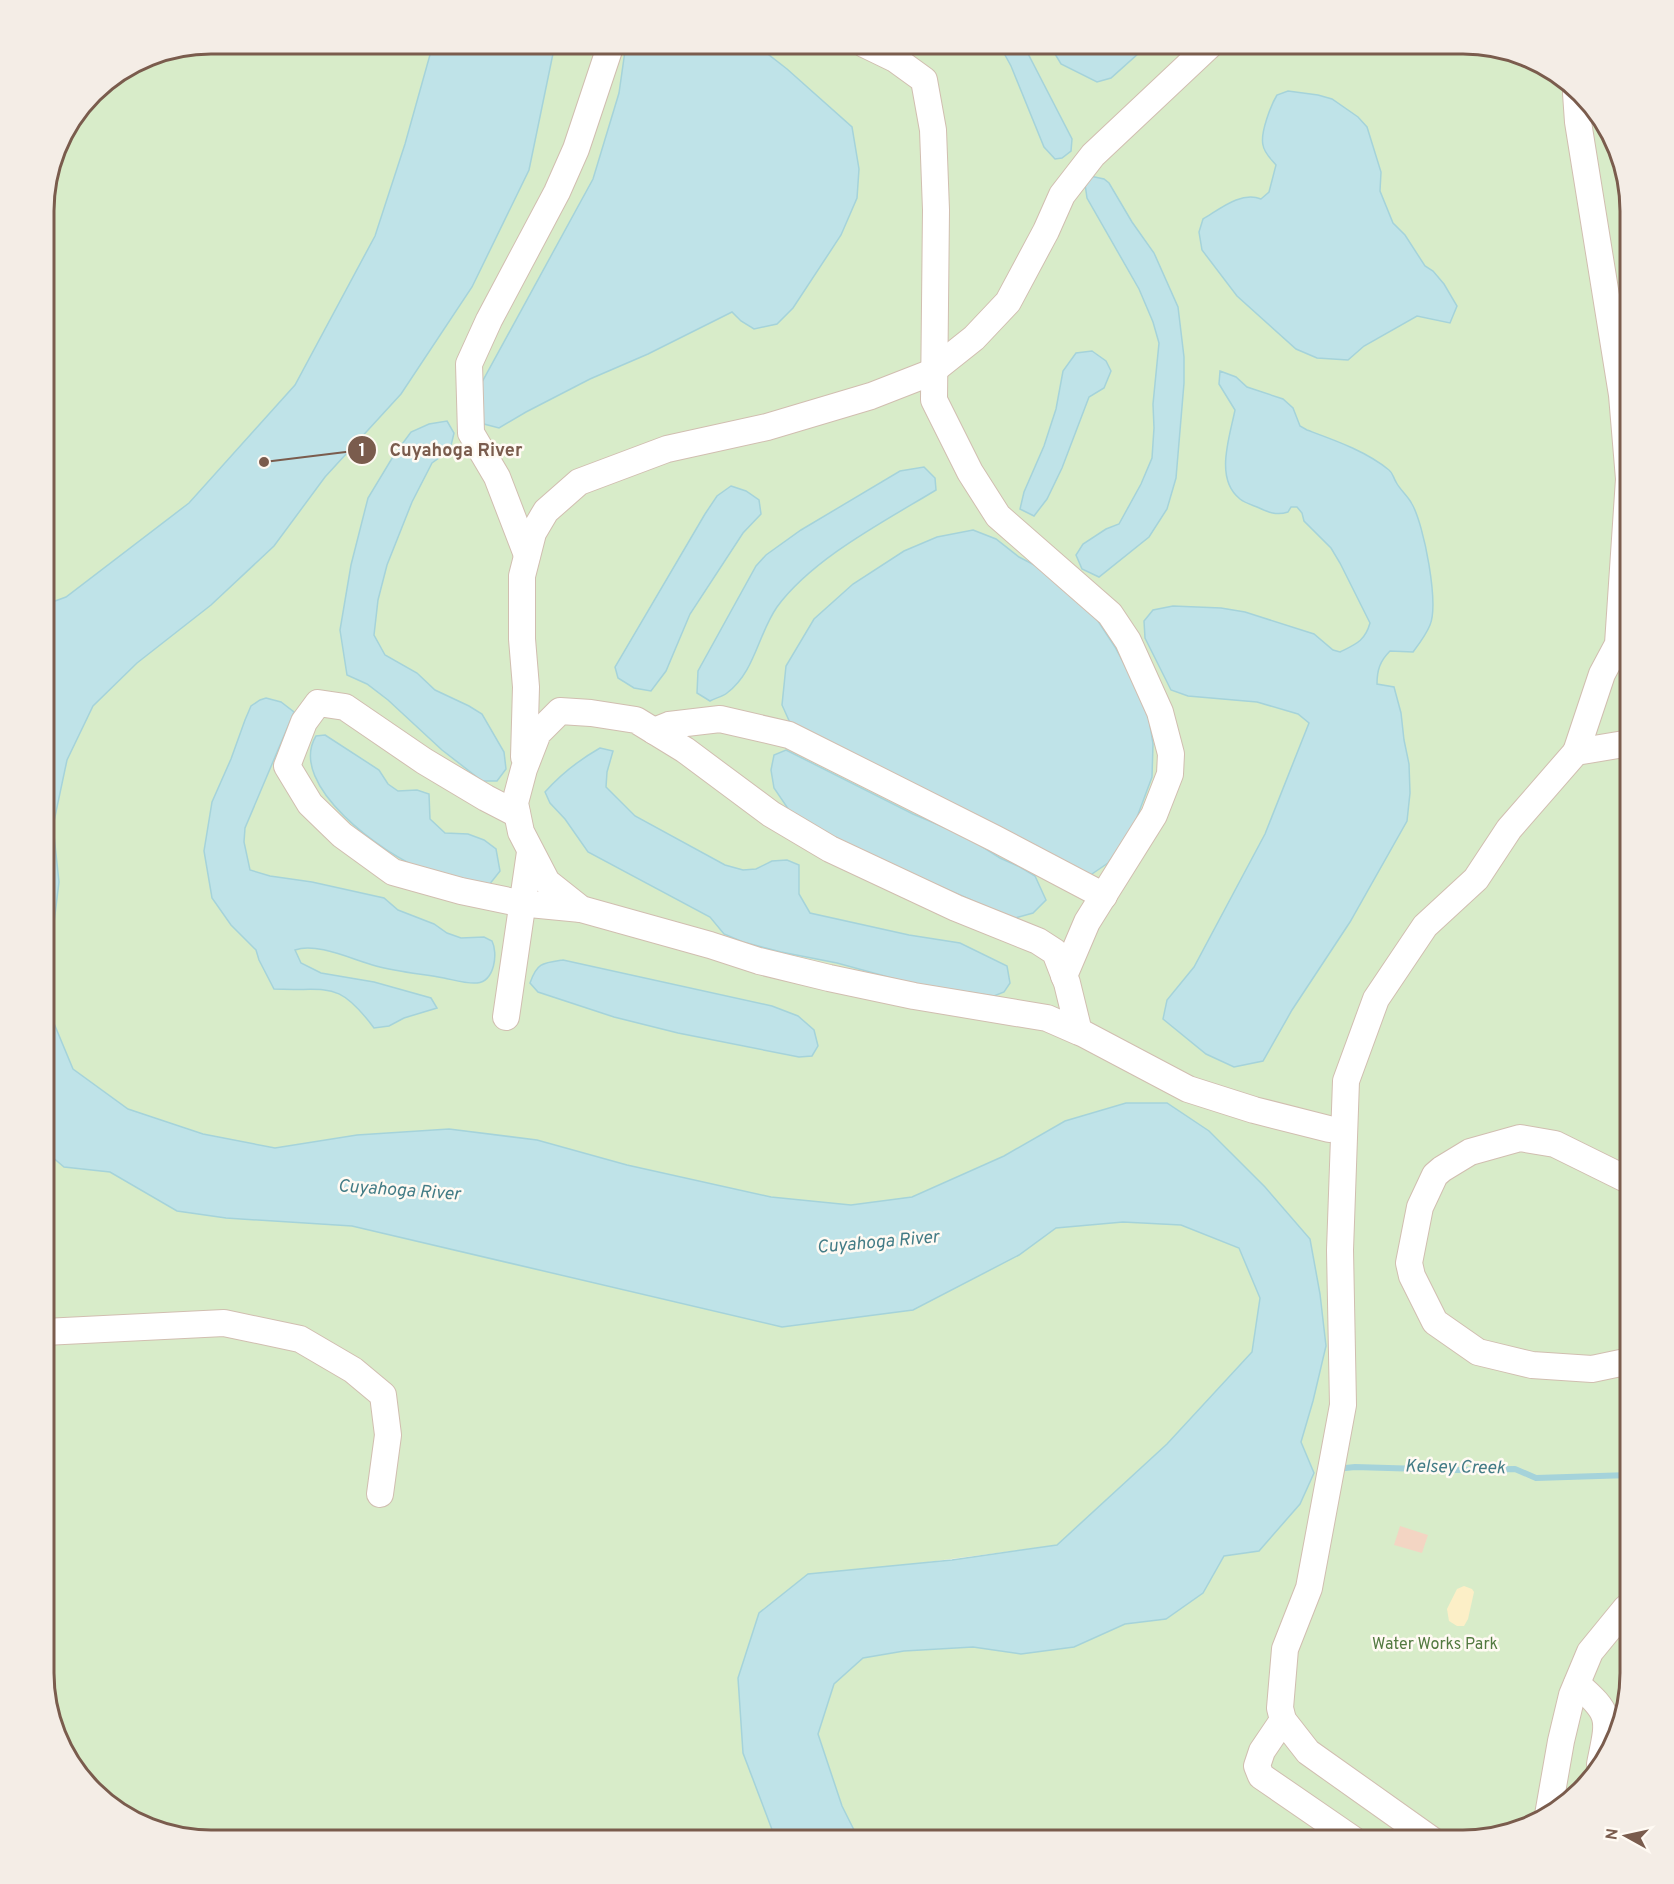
<svg xmlns="http://www.w3.org/2000/svg" width="1674" height="1884" viewBox="0 0 1674 1884" font-family="Overpass,sans-serif">
<style>
.green{fill:#d8ecc9}
.sand{fill:#fcefc7}
.water{fill:#bfe3e8;stroke:#a5d3da;stroke-width:1.5}
.lines{fill:none;stroke-linecap:round;stroke-linejoin:round}
.stream{stroke:#a5d3da;stroke-width:6}
.building{fill:#f3d5c3}
.minor-casing{stroke:#d1beb0;stroke-width:28}
.minor{stroke:#fff;stroke-width:26}
.labels{text-anchor:middle;dominant-baseline:central;stroke-width:5;stroke-linejoin:round;paint-order:stroke}
.park-label{font-size:16px;fill:#537a41;stroke:#fffaf3}
.water-label{font-size:18px;font-style:italic;fill:#437c86;stroke:#fffaf3}
.rim{fill:none;stroke:#7a5c4d;stroke-width:3}
.leader{fill:none;stroke:#7a5c4d;stroke-width:2}
.callout-dot{fill:#7a5c4d;stroke:#fffaf3;stroke-width:2}
.mark-label{font-size:18px;text-anchor:middle;font-weight:bold;fill:#fff}
.callout-label{font-size:18px;text-anchor:middle;font-weight:bold;fill:#7a5c4d;stroke:#fffaf3;stroke-width:5;stroke-linejoin:round;paint-order:stroke}
</style>
<rect width="100%" height="100%" fill="#fdf6ec"/>
<path class="green" d="M 211,44 L 1474,44 L 1538,61 L 1596,109 L 1622,157 L 1630,210 L 1630,1674 L 1613,1748 L 1565,1806 L 1517,1832 L 1464,1840 L 859,1840 L 842,1806 L 818,1734 L 834,1684 L 863,1658 L 904,1651 L 973,1647 L 1021,1654 L 1074,1647 L 1125,1624 L 1166,1619 L 1203,1593 L 1224,1556 L 1259,1551 L 1300,1504 L 1314,1473 L 1301,1442 L 1313,1401 L 1326,1346 L 1310,1239 L 1265,1187 L 1209,1131 L 1167,1103 L 1065,1121 L 1004,1156 L 1056,1228 L 1123,1222 L 1181,1225 L 1239,1248 L 1260,1298 L 1252,1352 L 1167,1444 L 1057,1545 L 890,1567 L 738,1678 L 743,1753 L 776,1840 L 210,1840 L 137,1823 L 78,1775 L 52,1727 L 44,1674 L 44,199 L 61,137 L 100,85 L 147,56 Z"/>
<path class="sand" d="M 1464,1586 L 1472,1589 L 1474,1592 L 1468,1619 L 1464,1626 L 1457,1626 L 1449,1621 L 1447,1609 L 1457,1589 Z"/>
<g class="water">
<path d="M 433,44 L 555,44 L 529,170 L 472,287 L 401,394 L 325,477 L 274,546 L 211,605 L 137,663 L 93,706 L 67,760 L 53,826 L 59,882 L 51,947 L 53,1021 L 73,1069 L 128,1109 L 203,1134 L 275,1148 L 357,1135 L 449,1129 L 537,1140 L 627,1165 L 771,1197 L 851,1205 L 912,1197 L 1004,1156 L 1065,1121 L 1126,1103 L 1167,1103 L 1209,1131 L 1265,1187 L 1310,1239 L 1320,1294 L 1326,1346 L 1313,1401 L 1301,1442 L 1314,1473 L 1300,1504 L 1259,1551 L 1224,1556 L 1203,1593 L 1166,1619 L 1125,1624 L 1074,1647 L 1021,1654 L 973,1647 L 904,1651 L 863,1658 L 834,1684 L 818,1734 L 842,1806 L 859,1840 L 776,1840 L 743,1753 L 738,1678 L 759,1613 L 808,1574 L 952,1560 L 1057,1545 L 1167,1444 L 1252,1352 L 1260,1298 L 1239,1248 L 1181,1225 L 1123,1222 L 1056,1228 L 1019,1255 L 913,1310 L 782,1327 L 352,1226 L 226,1218 L 177,1211 L 110,1172 L 64,1167 L 44,1150 L 44,605 L 66,597 L 189,503 L 295,385 L 375,236 L 405,144 Z"/>
<path d="M 626,44 L 755,44 L 787,69 L 852,127 L 859,169 L 857,198 L 841,235 L 793,308 L 777,324 L 754,329 L 741,321 L 732,312 L 648,354 L 590,379 L 526,412 L 499,428 L 484,424 L 475,415 L 475,395 L 593,179 L 619,93 Z"/>
<path d="M 999,44 L 1023,44 L 1072,139 L 1071,151 L 1062,158 L 1055,159 L 1044,147 L 1011,66 Z"/>
<path d="M 1049,44 L 1144,44 L 1140,52 L 1111,78 L 1097,82 L 1061,64 Z"/>
<path d="M 1288,91 L 1318,95 L 1332,99 L 1358,117 L 1367,127 L 1381,172 L 1380,191 L 1393,223 L 1405,235 L 1425,266 L 1433,271 L 1444,284 L 1457,306 L 1450,323 L 1417,316 L 1364,346 L 1348,360 L 1317,358 L 1296,349 L 1237,296 L 1202,250 L 1199,232 L 1203,219 C 1220,209 1241,191 1261,199 L 1269,192 L 1276,165 C 1271,159 1264,153 1263,145 C 1260,133 1271,105 1277,95 Z"/>
<path d="M 1090,176 L 1104,179 L 1109,183 L 1132,222 L 1154,253 L 1178,307 L 1184,357 L 1184,383 L 1176,478 L 1167,509 L 1149,537 L 1099,577 L 1082,569 L 1076,555 L 1083,544 L 1106,529 L 1119,524 L 1141,484 L 1152,458 L 1154,428 L 1153,404 L 1159,343 L 1153,322 L 1139,289 L 1087,198 L 1085,184 Z"/>
<path d="M 1092,351 L 1106,361 L 1111,371 L 1104,388 L 1089,397 L 1062,468 L 1047,499 L 1034,516 L 1020,509 L 1024,492 L 1044,446 L 1056,409 L 1063,371 L 1076,353 Z"/>
<path d="M 1220,371 L 1236,377 L 1247,387 L 1283,399 L 1293,408 L 1300,426 L 1307,430 C 1334,440 1366,451 1389,470 C 1393,473 1393,477 1396,482 C 1400,490 1408,496 1412,504 C 1424,525 1439,603 1430,625 C 1426,635 1419,644 1413,652 L 1390,651 C 1380,661 1377,670 1377,684 L 1394,687 L 1401,713 L 1404,740 L 1409,764 L 1410,793 L 1407,821 L 1350,922 L 1292,1010 L 1263,1061 L 1234,1067 L 1206,1054 L 1163,1019 L 1167,1000 L 1194,967 L 1265,834 L 1309,723 L 1298,714 L 1257,702 L 1188,696 L 1171,690 L 1145,638 L 1144,621 L 1153,610 L 1173,606 L 1221,608 L 1245,612 L 1314,634 L 1333,650 L 1340,652 C 1356,644 1365,641 1370,623 L 1340,563 L 1331,548 L 1304,521 L 1302,513 L 1297,507 L 1291,507 L 1288,512 C 1276,516 1268,512 1257,507 C 1252,505 1245,503 1240,499 C 1214,479 1230,436 1235,410 L 1219,384 Z"/>
<path d="M 447,421 L 454,433 L 450,450 L 432,463 L 412,502 L 387,565 L 378,600 L 374,635 L 385,655 L 417,673 L 435,690 L 469,706 L 482,714 L 504,752 L 506,769 L 497,781 L 482,781 L 442,750 L 388,700 L 367,684 L 347,675 L 340,630 L 351,565 L 368,498 L 394,455 L 411,432 L 429,424 Z"/>
<path d="M 924,467 L 935,478 L 936,490 C 885,521 813,558 777,607 C 758,634 755,672 727,693 C 722,697 715,698 710,701 L 697,693 L 698,671 L 756,566 L 766,555 L 801,530 L 900,471 Z"/>
<path d="M 731,486 L 746,491 L 759,500 L 761,514 L 743,533 L 690,614 L 666,671 L 651,691 L 634,688 L 618,678 L 615,667 L 705,514 L 717,496 Z"/>
<path d="M 973,530 L 996,539 L 1019,557 L 1048,572 L 1096,618 L 1115,647 L 1147,707 L 1153,744 L 1152,777 L 1133,828 L 1108,863 L 1089,876 L 791,725 L 782,705 L 786,666 L 814,619 L 853,584 L 904,551 L 937,537 Z"/>
<path d="M 266,698 L 281,702 L 294,712 L 245,828 L 244,842 L 250,870 L 270,876 L 312,882 L 384,898 L 398,910 L 434,924 L 447,933 L 461,938 L 484,937 L 492,941 C 498,953 495,981 477,983 C 467,984 454,980 444,978 C 422,974 398,972 376,966 C 353,960 317,942 295,950 L 301,963 L 321,973 L 374,982 L 431,998 L 437,1008 L 404,1018 L 389,1026 L 374,1028 C 337,978 328,992 274,989 L 259,960 L 256,950 L 231,925 L 212,898 L 204,851 L 212,802 L 231,759 L 245,720 L 251,706 L 260,700 Z"/>
<path d="M 325,735 L 379,770 L 388,784 L 398,791 L 417,790 L 429,794 L 430,819 L 445,833 L 468,834 L 484,840 L 496,849 L 500,871 L 489,885 C 468,880 446,877 425,870 C 385,856 286,785 316,736 Z"/>
<path d="M 600,748 L 613,751 L 607,772 L 606,787 L 635,816 L 725,865 L 743,870 L 756,869 L 772,861 L 787,860 L 799,865 L 799,894 L 810,913 L 909,935 L 960,943 L 1007,966 L 1010,983 L 1004,992 L 994,996 L 910,983 L 837,963 L 781,952 L 743,942 L 724,934 L 710,917 L 588,852 L 565,819 L 550,803 L 545,792 C 561,774 579,760 600,748 Z"/>
<path d="M 786,750 L 913,814 L 967,837 L 1000,858 L 1020,867 L 1035,876 L 1046,900 L 1033,913 L 1015,918 L 1001,913 L 921,878 L 795,819 L 774,788 L 771,770 L 774,755 Z"/>
<path d="M 563,960 L 772,1006 L 798,1016 L 814,1030 L 818,1046 L 812,1056 L 799,1057 L 678,1033 L 614,1017 L 538,992 L 530,983 C 537,963 542,963 563,960 Z"/>
</g>
<g class="lines">
<path class="stream" d="M 1336,1469 L 1355,1467 L 1455,1470 L 1515,1469 L 1536,1478 L 1630,1475"/>
</g>
<path class="building" d="M 1400,1526 L 1428,1535 L 1422,1553 L 1394,1545 Z"/>
<g class="lines">
<g class="minor-casing">
<g id="minor">
<path d="M 864,44 L 895,59 L 924,80 L 933,130 L 936,210 L 934,400 L 970,472 L 998,516 L 1110,614 L 1128,641 L 1160,712 L 1171,754 L 1170,774 L 1154,815 L 1087,922 L 1064,976"/>
<path d="M 527,555 L 497,477 L 471,433 L 469,364 L 489,320 L 557,192 L 576,149 L 611,44"/>
<path d="M 654,731 L 669,725 L 720,719 L 789,735 L 994,838 L 1104,896"/>
<path d="M 1576,752 L 1602,674 L 1618,644 L 1629,479 L 1622,395 L 1578,122 L 1576,93"/>
<path d="M 524,757 L 526,687 L 522,639 L 522,576 L 533,533 L 546,511 L 579,482 L 667,449 L 767,427 L 871,396 L 930,373 L 974,338 L 1008,302 L 1046,231 L 1062,195 L 1093,155 L 1211,44"/>
<path d="M 517,814 L 486,798 L 424,761 L 345,707 L 318,703 L 304,722 L 287,766 L 310,804 L 342,835 L 393,872 L 461,891 L 519,903 L 581,909"/>
<path d="M 506,1017 L 530,852"/>
<path d="M 1079,1032 L 1067,983 L 1055,952 L 1038,941 L 956,908 L 830,849 L 771,814 L 685,750 L 636,720 L 591,713 L 560,711 L 538,733 L 524,769 L 515,803 L 521,832 L 547,882 L 581,909 L 710,945 L 759,961 L 829,978 L 914,996 L 1047,1018 L 1079,1032 L 1084,1034 L 1188,1089 L 1254,1110 L 1329,1129"/>
<path d="M 1630,1181 L 1555,1144 L 1520,1138 L 1470,1152 L 1442,1169 L 1435,1175 L 1420,1207 L 1409,1263 L 1412,1276 L 1435,1322 L 1478,1352 L 1532,1365 L 1592,1369 L 1630,1361"/>
<path d="M 44,1332 L 224,1323 L 300,1339 L 353,1370 L 383,1395 L 388,1435 L 380,1494"/>
<path d="M 1577,1684 C 1613,1715 1609,1719 1600,1764"/>
<path d="M 1283,1720 L 1262,1751 L 1257,1766 L 1261,1776 L 1354,1840"/>
<path d="M 1548,1815 L 1561,1741 L 1572,1695 L 1590,1652 L 1626,1608 L 1630,1607"/>
<path d="M 1432,1840 L 1308,1752 L 1283,1720 L 1280,1708 L 1285,1649 L 1309,1588 L 1343,1405 L 1340,1250 L 1346,1081 L 1376,999 L 1425,926 L 1476,879 L 1509,829 L 1576,752 L 1630,743"/>
</g>
</g>
<use href="#minor" class="minor"/>
</g>
<g class="labels">
<g class="park-label">
<text x="1435" y="1645">Water Works Park</text>
</g>
<g class="water-label">
<text transform="translate(399 1191) rotate(4)">Cuyahoga River</text>
<text transform="translate(878 1243) rotate(-5)">Cuyahoga River</text>
<text transform="translate(1455 1468) rotate(1)">Kelsey Creek</text>
</g>
</g>
<path d="M0 0H1674V1884H0ZM211 54H1463A157 157 0 0 1 1620 211V1673A157 157 0 0 1 1463 1830H211A157 157 0 0 1 54 1673V211A157 157 0 0 1 211 54Z" fill="#f4ede6" fill-rule="evenodd"/>
<path class="rim" d="M211 54H1463A157 157 0 0 1 1620 211V1673A157 157 0 0 1 1463 1830H211A157 157 0 0 1 54 1673V211A157 157 0 0 1 211 54Z"/>
<path class="leader" d="M264 462L362 450"/>
<g class="callout-dot">
<circle cx="264" cy="462" r="6"/>
<circle cx="362" cy="450" r="15"/>
</g>
<g class="mark-label">
<text x="362" y="456">1</text>
</g>
<g class="callout-label">
<text x="456" y="456">Cuyahoga River</text>
</g>
<g transform="translate(1626 1836) rotate(278)" stroke="#fffaf3" stroke-width="4.5" paint-order="stroke">
<path d="M0-4.5L10 22L0 15L-10 22Z" fill="#7a5c4d"/>
<text y="-9" font-size="16" font-weight="bold" text-anchor="middle" fill="#7a5c4d">N</text>
</g>
</svg>
